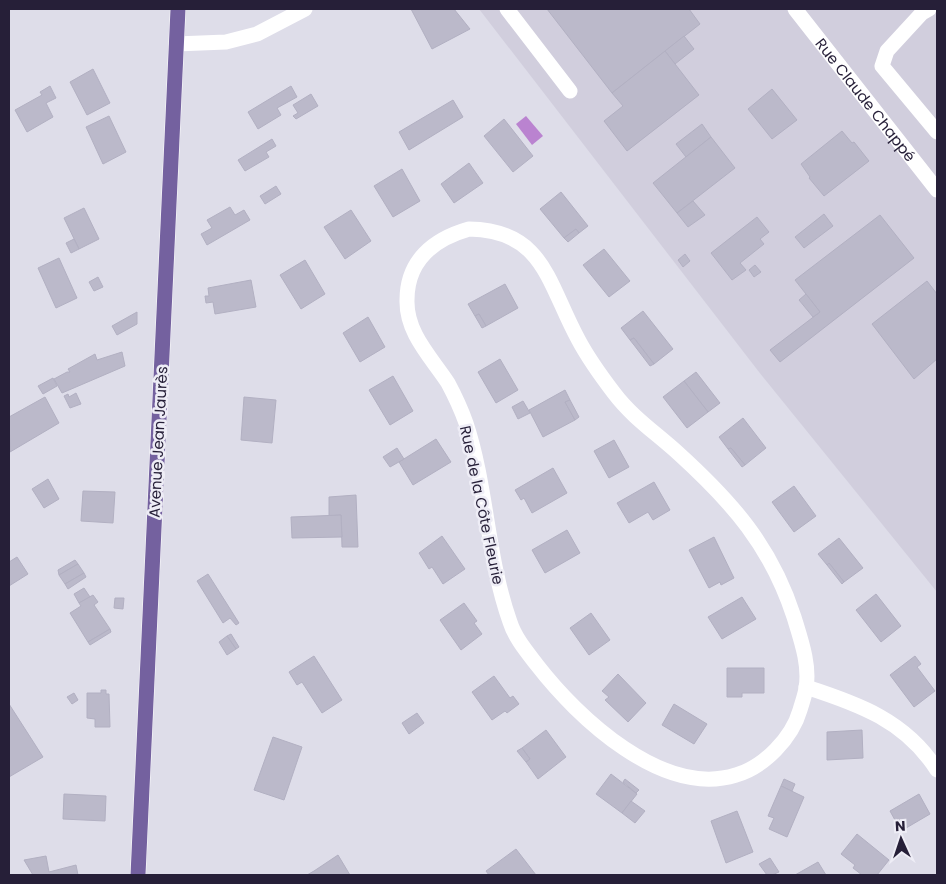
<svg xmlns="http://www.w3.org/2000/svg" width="946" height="884" viewBox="0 0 946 884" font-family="Poppins,sans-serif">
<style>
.built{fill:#d1cedd}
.water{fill:#ba83d0}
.building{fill:#bbb9ca;stroke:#b2b0c2}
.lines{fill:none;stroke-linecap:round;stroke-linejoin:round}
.major-casing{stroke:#fff;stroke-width:16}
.minor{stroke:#fff;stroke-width:15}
.major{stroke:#74619f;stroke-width:15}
.labels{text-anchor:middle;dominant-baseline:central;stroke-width:5;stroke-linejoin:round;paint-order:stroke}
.street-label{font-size:15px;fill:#261f38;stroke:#eeedf6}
</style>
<rect width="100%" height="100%" fill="#dedde9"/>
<path class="built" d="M 479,9 L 937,9 L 937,592 L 759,372 Z"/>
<path class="water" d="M 526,116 L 543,136 L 532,145 L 516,124 Z"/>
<g class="building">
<path d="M 411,9 L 454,9 L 470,29 L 432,49 Z"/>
<path d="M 547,9 L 689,9 L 700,24 L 612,93 Z"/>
<path d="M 684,36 L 694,49 L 675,64 L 665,51 Z"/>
<path d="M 665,51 L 699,95 L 627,151 L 604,121 L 623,106 L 612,93 Z"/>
<path d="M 93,69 L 110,103 L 87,115 L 70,82 Z"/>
<path d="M 50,86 L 56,98 L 46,103 L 53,117 L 27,132 L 15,110 L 42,95 L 40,92 Z"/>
<path d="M 291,86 L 297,97 L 277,108 L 281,115 L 258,129 L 248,112 Z"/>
<path d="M 772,89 L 797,120 L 772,139 L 748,109 Z"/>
<path d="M 311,94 L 318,106 L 296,119 L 293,116 L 298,113 L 293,105 Z"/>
<path d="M 453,100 L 463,117 L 409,150 L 399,132 Z"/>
<path d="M 109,116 L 126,152 L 103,164 L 86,127 Z"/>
<path d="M 504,119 L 533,156 L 513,172 L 484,136 Z"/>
<path d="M 702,124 L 711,137 L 686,157 L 676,144 Z"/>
<path d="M 842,131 L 852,143 L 854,142 L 869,161 L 824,196 L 809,178 L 810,177 L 801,164 Z"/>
<path d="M 711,137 L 735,168 L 677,213 L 653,183 Z"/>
<path d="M 272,139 L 276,146 L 266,152 L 269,157 L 245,171 L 238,160 Z"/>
<path d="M 469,163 L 483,183 L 454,203 L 441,184 Z"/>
<path d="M 402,169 L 420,201 L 393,217 L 374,186 Z"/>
<path d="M 276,186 L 281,194 L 265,204 L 260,196 Z"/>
<path d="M 561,192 L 588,226 L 579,233 L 576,229 L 564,238 L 540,209 Z"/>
<path d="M 693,201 L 705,215 L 688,227 L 677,213 Z"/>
<path d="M 230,207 L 235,215 L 244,210 L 250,220 L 207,245 L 201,234 L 212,228 L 207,220 Z"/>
<path d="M 84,208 L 99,239 L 79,249 L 64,218 Z"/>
<path d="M 351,210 L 371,241 L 345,259 L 324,227 Z"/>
<path d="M 824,214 L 833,226 L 804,248 L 795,237 Z"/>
<path d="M 880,215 L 914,258 L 780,362 L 770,350 L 820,312 L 795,280 Z"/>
<path d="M 757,217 L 769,232 L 760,239 L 764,244 L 740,263 L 746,270 L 732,280 L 711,253 Z"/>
<path d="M 576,229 L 579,233 L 568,242 L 564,238 Z"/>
<path d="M 74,239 L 79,249 L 71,253 L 66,243 Z"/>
<path d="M 604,249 L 630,281 L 609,297 L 583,265 Z"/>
<path d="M 685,254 L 690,261 L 683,267 L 678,260 Z"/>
<path d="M 59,258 L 77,298 L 56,308 L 38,268 Z"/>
<path d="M 305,260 L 325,294 L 301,309 L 280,275 Z"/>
<path d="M 755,265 L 761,272 L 754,277 L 749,270 Z"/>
<path d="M 98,277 L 103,287 L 94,291 L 89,282 Z"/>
<path d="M 251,280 L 256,307 L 215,314 L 213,302 L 206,303 L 205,296 L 209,296 L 208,288 Z"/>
<path d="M 927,281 L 937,294 L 937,359 L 914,379 L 872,324 Z"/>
<path d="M 505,284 L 518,308 L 486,326 L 479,314 L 475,316 L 468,304 Z"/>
<path d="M 806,294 L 820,312 L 813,317 L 799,300 Z"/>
<path d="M 643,311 L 673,349 L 654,364 L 634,338 L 630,340 L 621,328 Z"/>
<path d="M 137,312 L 137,324 L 117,335 L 112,326 Z"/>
<path d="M 479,314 L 486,326 L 482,328 L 475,316 Z"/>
<path d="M 368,317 L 385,347 L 360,362 L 343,333 Z"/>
<path d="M 634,338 L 654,364 L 650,366 L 634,345 L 630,340 Z"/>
<path d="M 122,352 L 125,366 L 62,393 L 54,379 L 67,372 L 70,372 L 68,369 L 95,354 L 97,360 Z"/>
<path d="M 500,359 L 518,390 L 496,403 L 478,372 Z"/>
<path d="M 696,372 L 720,403 L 708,412 L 684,381 Z"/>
<path d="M 393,376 L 413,411 L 390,425 L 369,390 Z"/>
<path d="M 53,378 L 57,386 L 43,394 L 38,386 Z"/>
<path d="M 684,381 L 708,412 L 687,428 L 663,397 Z"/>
<path d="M 565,390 L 570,400 L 565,402 L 575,420 L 543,437 L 529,410 Z"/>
<path d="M 76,393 L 81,404 L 70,408 L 64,396 L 68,394 L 69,397 Z"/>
<path d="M 45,397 L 59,423 L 10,452 L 9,417 Z"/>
<path d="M 244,397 L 276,400 L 272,443 L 241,440 Z"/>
<path d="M 570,400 L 579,417 L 575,420 L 565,402 Z"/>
<path d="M 523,401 L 530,413 L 518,419 L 512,407 Z"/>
<path d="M 743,418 L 766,448 L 745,465 L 731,448 L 728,449 L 719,437 Z"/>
<path d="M 436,439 L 451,462 L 413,485 L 399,462 Z"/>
<path d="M 614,440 L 629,467 L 609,478 L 594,451 Z"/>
<path d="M 397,448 L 404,459 L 390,467 L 383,457 Z"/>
<path d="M 731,448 L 745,465 L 742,467 L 728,449 Z"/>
<path d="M 553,468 L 567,493 L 532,513 L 524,498 L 521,500 L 515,490 Z"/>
<path d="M 48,479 L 59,499 L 44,508 L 32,489 Z"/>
<path d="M 654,482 L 670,510 L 653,520 L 648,512 L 629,523 L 617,503 Z"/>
<path d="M 794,486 L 816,516 L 794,532 L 772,502 Z"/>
<path d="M 83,491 L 115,492 L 113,523 L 81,521 Z"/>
<path d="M 356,495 L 358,547 L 342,547 L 341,515 L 329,516 L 329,497 Z"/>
<path d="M 341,515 L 342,537 L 292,538 L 291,517 Z"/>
<path d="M 567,530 L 580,553 L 545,573 L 532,550 Z"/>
<path d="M 442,536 L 465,569 L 443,584 L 432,567 L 429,569 L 419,553 Z"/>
<path d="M 714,537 L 734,578 L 721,585 L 720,582 L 709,588 L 689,550 Z"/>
<path d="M 839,538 L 863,568 L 844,582 L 829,563 L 827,565 L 818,554 Z"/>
<path d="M 17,557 L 28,574 L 9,586 L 9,562 Z"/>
<path d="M 75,560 L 78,564 L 59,575 L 58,570 Z"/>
<path d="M 829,563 L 844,582 L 842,584 L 827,565 Z"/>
<path d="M 78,564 L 84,573 L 65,584 L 59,575 Z"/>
<path d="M 84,573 L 86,577 L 68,589 L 65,584 Z"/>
<path d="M 208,574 L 239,623 L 236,625 L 230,618 L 223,623 L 197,581 Z"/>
<path d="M 84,588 L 90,597 L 79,603 L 74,594 Z"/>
<path d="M 876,594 L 901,626 L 881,642 L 856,610 Z"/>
<path d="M 93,595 L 98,602 L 94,605 L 110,629 L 88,642 L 70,613 L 81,606 L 79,603 Z"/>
<path d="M 742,597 L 756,619 L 722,639 L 708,617 Z"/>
<path d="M 115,598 L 124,598 L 123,609 L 114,608 Z"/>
<path d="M 464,603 L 477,621 L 474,623 L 482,634 L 461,650 L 440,620 Z"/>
<path d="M 591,613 L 610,640 L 589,655 L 570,628 Z"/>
<path d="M 110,629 L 111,632 L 90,645 L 88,642 Z"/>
<path d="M 231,634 L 239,647 L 236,649 L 227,636 Z"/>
<path d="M 227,636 L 236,649 L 227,655 L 219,642 Z"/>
<path d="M 314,656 L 342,700 L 322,713 L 302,682 L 297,685 L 289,672 Z"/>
<path d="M 915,656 L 921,664 L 917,667 L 935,691 L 914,707 L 890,675 Z"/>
<path d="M 727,668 L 764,668 L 764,693 L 742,693 L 742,697 L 727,697 Z"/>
<path d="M 618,674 L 646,703 L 628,722 L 605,700 L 609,697 L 602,691 Z"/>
<path d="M 494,676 L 510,698 L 513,696 L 519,704 L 507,713 L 505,711 L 492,720 L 472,692 Z"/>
<path d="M 101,690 L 106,690 L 106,694 L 109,694 L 110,727 L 95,727 L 95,719 L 87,718 L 87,693 L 101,693 Z"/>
<path d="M 74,693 L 78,700 L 72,704 L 67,697 Z"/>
<path d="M 9,704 L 43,757 L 9,777 Z"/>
<path d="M 674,704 L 707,724 L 694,744 L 662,725 Z"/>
<path d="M 417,713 L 424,723 L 409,734 L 402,723 Z"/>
<path d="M 546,730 L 566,757 L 538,779 L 526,762 L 530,759 L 522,748 Z"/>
<path d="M 862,730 L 863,758 L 827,760 L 827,732 Z"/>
<path d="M 273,737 L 302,747 L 284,800 L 254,790 Z"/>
<path d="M 522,748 L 530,759 L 526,762 L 517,751 Z"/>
<path d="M 611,774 L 637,794 L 622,813 L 596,794 Z"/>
<path d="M 625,779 L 639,790 L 636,793 L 623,782 Z"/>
<path d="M 784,779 L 795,784 L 792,791 L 781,786 Z"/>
<path d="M 781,786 L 804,797 L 787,837 L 769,829 L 774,818 L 768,816 Z"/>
<path d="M 64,794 L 106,796 L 105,821 L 63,819 Z"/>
<path d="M 919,794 L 930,814 L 901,831 L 890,811 Z"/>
<path d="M 631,801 L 645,811 L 635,823 L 622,813 Z"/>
<path d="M 737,811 L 753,852 L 726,863 L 711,821 Z"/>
<path d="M 857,834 L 889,860 L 877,875 L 862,875 L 853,868 L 855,865 L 841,854 Z"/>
<path d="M 516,849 L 536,875 L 489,875 L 486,871 Z"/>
<path d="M 338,855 L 350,875 L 307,875 L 314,871 Z"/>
<path d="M 46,856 L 49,872 L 76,865 L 78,875 L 33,875 L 24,860 Z"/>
<path d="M 770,858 L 779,872 L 772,875 L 767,875 L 759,864 Z"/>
<path d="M 818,862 L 826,875 L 795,875 Z"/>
</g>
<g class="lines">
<g class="major-casing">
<path id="major" d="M 138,875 L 178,9"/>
</g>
<g class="minor">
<path d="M 507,9 L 570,91"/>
<path id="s1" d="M 795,9 L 937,190"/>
<path d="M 929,9 L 922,13 L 887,51 L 882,66 L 937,132"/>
<path d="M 176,44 L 226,42 L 257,34 L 305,9"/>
<path d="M 469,229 C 544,230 548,284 578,339 C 588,358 601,376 614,393 C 632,417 656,433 678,453 C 732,502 771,546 794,617 C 801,640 810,665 806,688 C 805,695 802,703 800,710 C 792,738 764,767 736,775 C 663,798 578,718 537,665 C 527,652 515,638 510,622 C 487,558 487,486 466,423 C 461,409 455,396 448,383 C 431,357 406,333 407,300 C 407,260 434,239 469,229 Z"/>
<path d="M 806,687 C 859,704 906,721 937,770"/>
</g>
<use href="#major" class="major"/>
</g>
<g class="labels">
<g class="street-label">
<text stroke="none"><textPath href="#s1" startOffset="115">Rue Claude Chappé</textPath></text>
<text transform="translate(158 442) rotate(-87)">Avenue Jean Jaurès</text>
<text transform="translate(482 505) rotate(78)">Rue de la Côte Fleurie</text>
</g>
</g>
<rect width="946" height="884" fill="none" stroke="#261f38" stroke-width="20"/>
<g transform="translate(901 839) rotate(357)" stroke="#eeedf6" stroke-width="4" paint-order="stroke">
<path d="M0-4L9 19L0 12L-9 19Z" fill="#261f38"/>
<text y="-8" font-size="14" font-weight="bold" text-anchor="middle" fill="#261f38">N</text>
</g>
</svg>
